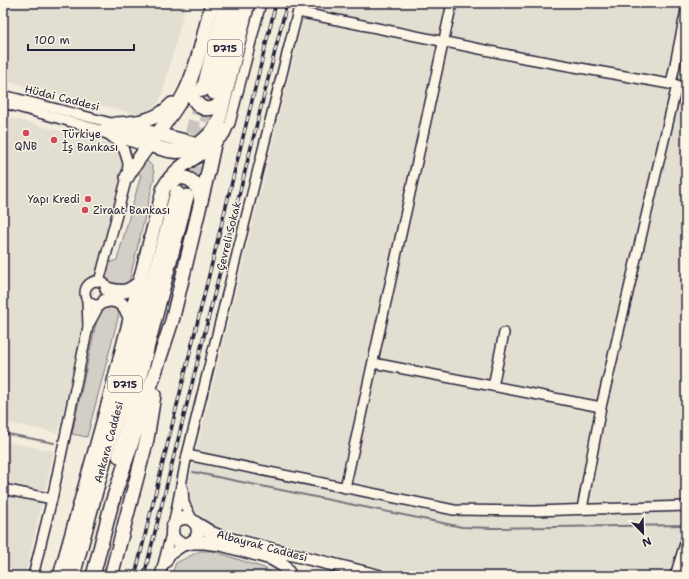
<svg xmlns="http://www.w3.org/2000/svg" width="689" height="579" viewBox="0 0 689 579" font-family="'Shantell Sans',sans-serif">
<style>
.built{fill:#e3ded2}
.green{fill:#d4cfc6;stroke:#7b7880}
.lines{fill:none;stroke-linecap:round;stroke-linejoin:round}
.stream{stroke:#75727b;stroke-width:2}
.highway-tunnel{stroke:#c9c4bd;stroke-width:13;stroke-dasharray:13 6;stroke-linecap:butt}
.minor-casing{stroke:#22223b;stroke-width:12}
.major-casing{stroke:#22223b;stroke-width:15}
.highway-casing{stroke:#22223b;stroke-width:16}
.minor{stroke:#fcf5e5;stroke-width:9}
.major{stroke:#fcf5e5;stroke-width:12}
.highway{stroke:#fcf5e5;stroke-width:13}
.rail-casing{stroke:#22223b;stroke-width:3.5}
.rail{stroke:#fcf5e5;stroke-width:2;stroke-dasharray:6;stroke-linecap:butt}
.poi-dot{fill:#d1495b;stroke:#fcf5e5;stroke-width:1.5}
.labels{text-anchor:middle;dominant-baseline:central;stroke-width:3;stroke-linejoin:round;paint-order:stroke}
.shield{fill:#fcf5e5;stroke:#63616e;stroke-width:1}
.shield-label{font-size:10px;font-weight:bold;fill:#22223b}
.street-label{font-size:11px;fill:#22223b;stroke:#fcf5e5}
.poi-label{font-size:11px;fill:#22223b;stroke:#fcf5e5;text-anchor:start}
</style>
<rect width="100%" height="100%" fill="#f3edde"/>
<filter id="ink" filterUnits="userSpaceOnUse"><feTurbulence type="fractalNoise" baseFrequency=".025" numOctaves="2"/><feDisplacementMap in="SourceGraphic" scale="8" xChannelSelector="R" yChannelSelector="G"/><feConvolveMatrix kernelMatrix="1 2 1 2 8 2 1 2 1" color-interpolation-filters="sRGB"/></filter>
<g filter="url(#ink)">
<g class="built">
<path d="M 3,3 L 186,3 L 162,96 L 159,102 L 152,109 L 145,113 L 131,113 L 3,80 Z"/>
<path d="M 307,3 L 686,3 L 686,576 L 412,576 L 219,527 L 205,521 L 193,509 L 188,501 L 186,492 Z"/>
<path d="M 3,116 L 130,149 L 58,433 L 3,422 Z"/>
<path d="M 3,441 L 54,451 L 25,576 L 3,576 Z"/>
</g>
<g class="green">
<path d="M 144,157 L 152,166 L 154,172 L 154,179 L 128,286 L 114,286 L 102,278 L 108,263 L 117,260 L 141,175 L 134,170 Z"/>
<path d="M 109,306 L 115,307 L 120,310 L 87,437 L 72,434 L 97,319 L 100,312 Z"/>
<path d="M 200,551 L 213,551 L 264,568 L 278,576 L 171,576 L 176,563 Z"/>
</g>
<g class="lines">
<g class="stream">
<path d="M 3,433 L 54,443"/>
<path d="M 193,472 L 462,527 L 493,528 L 686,525"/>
</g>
<g class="highway-tunnel">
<path d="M 187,152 L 201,95"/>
<path d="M 187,196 L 212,99"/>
</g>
<g class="minor-casing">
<g id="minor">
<path d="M 298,12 L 519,57 L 686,87"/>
<path d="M 671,84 L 686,10"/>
<path d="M 3,95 L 115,124"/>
<path d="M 3,103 L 104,131 L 118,142 L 124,150 L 128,163 L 127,177 L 99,282"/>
<path d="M 213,146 L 225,134 L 230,123 L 261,3"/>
<circle cx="97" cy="293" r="12"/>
<path d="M 88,326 L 100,304"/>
<path d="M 373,363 L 601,407"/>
<path d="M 493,386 L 504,333"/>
<path d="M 187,455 L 454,510 L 534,511 L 686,506"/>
<path d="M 345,488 L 452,3"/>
<path d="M 3,489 L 52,499"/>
<path d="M 183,489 L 184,503 L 193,521"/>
<path d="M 582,509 L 601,407 L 677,85"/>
<path d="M 173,526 L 187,455 L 273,109 L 300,3"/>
<path d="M 166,563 L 170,555 L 186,544"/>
<path d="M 33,576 L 52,499 L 88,327 L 87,300"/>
<path d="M 160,576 L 172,530"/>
<path d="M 675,576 L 686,540"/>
</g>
</g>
<g class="major-casing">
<g id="major">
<circle cx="185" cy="531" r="13"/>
<path d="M 194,522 L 212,533 L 222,537 L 379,576"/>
</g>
</g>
<g class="highway-casing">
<g id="highway">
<path d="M 191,81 C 189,104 207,120 224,99"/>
<path d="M 203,90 L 225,3"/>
<path d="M 214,93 L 237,3"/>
<path d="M 115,124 C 137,123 157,121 172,104"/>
<path d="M 125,126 L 189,142 L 200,147"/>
<path d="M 104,131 C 118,136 132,140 145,144 C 154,146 163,150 172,151 C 190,154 208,139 217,124"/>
<path d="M 127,177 C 143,149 167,125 183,96 C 197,70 204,32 212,3"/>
<path d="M 168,184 C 185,170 198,181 201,200"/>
<path d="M 107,289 C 122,293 128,293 140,282"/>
<path d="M 105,301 C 118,297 125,306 130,317"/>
<path d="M 119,456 L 187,196"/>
<path d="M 192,542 L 204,542 L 221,544 L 271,558 L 283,565 L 290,576"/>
<path d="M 60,576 L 109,401 L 164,187 C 175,167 195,158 213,146"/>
<path d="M 73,576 L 177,192"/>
<path d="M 93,576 L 111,506 L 172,321 L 209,168 L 219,121 L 248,3"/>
<path d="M 111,576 L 147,439 L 154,395"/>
</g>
</g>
<use href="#minor" class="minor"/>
<use href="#major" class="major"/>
<use href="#highway" class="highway"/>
<g class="rail-casing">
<g id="rail">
<path d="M 135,576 L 276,3"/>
<path d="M 144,576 L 287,3"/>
</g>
</g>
<use href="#rail" class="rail"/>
</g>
</g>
<g class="poi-dot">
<circle cx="26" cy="133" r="4"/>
<circle cx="54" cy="140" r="4"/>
<circle cx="88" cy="199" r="4"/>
<circle cx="85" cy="210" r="4"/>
</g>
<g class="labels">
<g class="shield">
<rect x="208" y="40" width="34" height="16" rx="3"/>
<rect x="108" y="376" width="34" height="16" rx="3"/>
</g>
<g class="shield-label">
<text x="225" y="48">D715</text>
<text x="125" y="384">D715</text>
</g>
<g class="street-label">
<text transform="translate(62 98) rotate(14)">Hüdai Caddesi</text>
<text transform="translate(229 236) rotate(-76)">Çevreli Sokak</text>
<text transform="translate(109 442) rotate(-75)">Ankara Caddesi</text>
<text transform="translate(262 546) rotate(15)">Albayrak Caddesi</text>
</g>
<g class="poi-label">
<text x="62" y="134">Türkiye<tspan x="62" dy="13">İş Bankası</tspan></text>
<text x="26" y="146" text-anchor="middle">QNB</text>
<text x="80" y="199" text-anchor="end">Yapı Kredi</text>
<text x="93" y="210">Ziraat Bankası</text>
</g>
</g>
<rect width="689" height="579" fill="none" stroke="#fcf5e5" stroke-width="16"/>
<rect x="8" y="8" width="673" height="563" fill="none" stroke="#22223b" stroke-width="1.5" filter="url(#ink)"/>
<g transform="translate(643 533) rotate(157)" stroke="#fcf5e5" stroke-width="3" paint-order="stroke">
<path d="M0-3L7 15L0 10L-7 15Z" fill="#22223b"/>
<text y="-6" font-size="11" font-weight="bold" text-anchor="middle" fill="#22223b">N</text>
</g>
<path d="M28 44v6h106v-6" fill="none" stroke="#22223b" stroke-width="2"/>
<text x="34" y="44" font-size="12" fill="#22223b" stroke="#fcf5e5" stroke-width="3" paint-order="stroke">100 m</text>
</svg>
